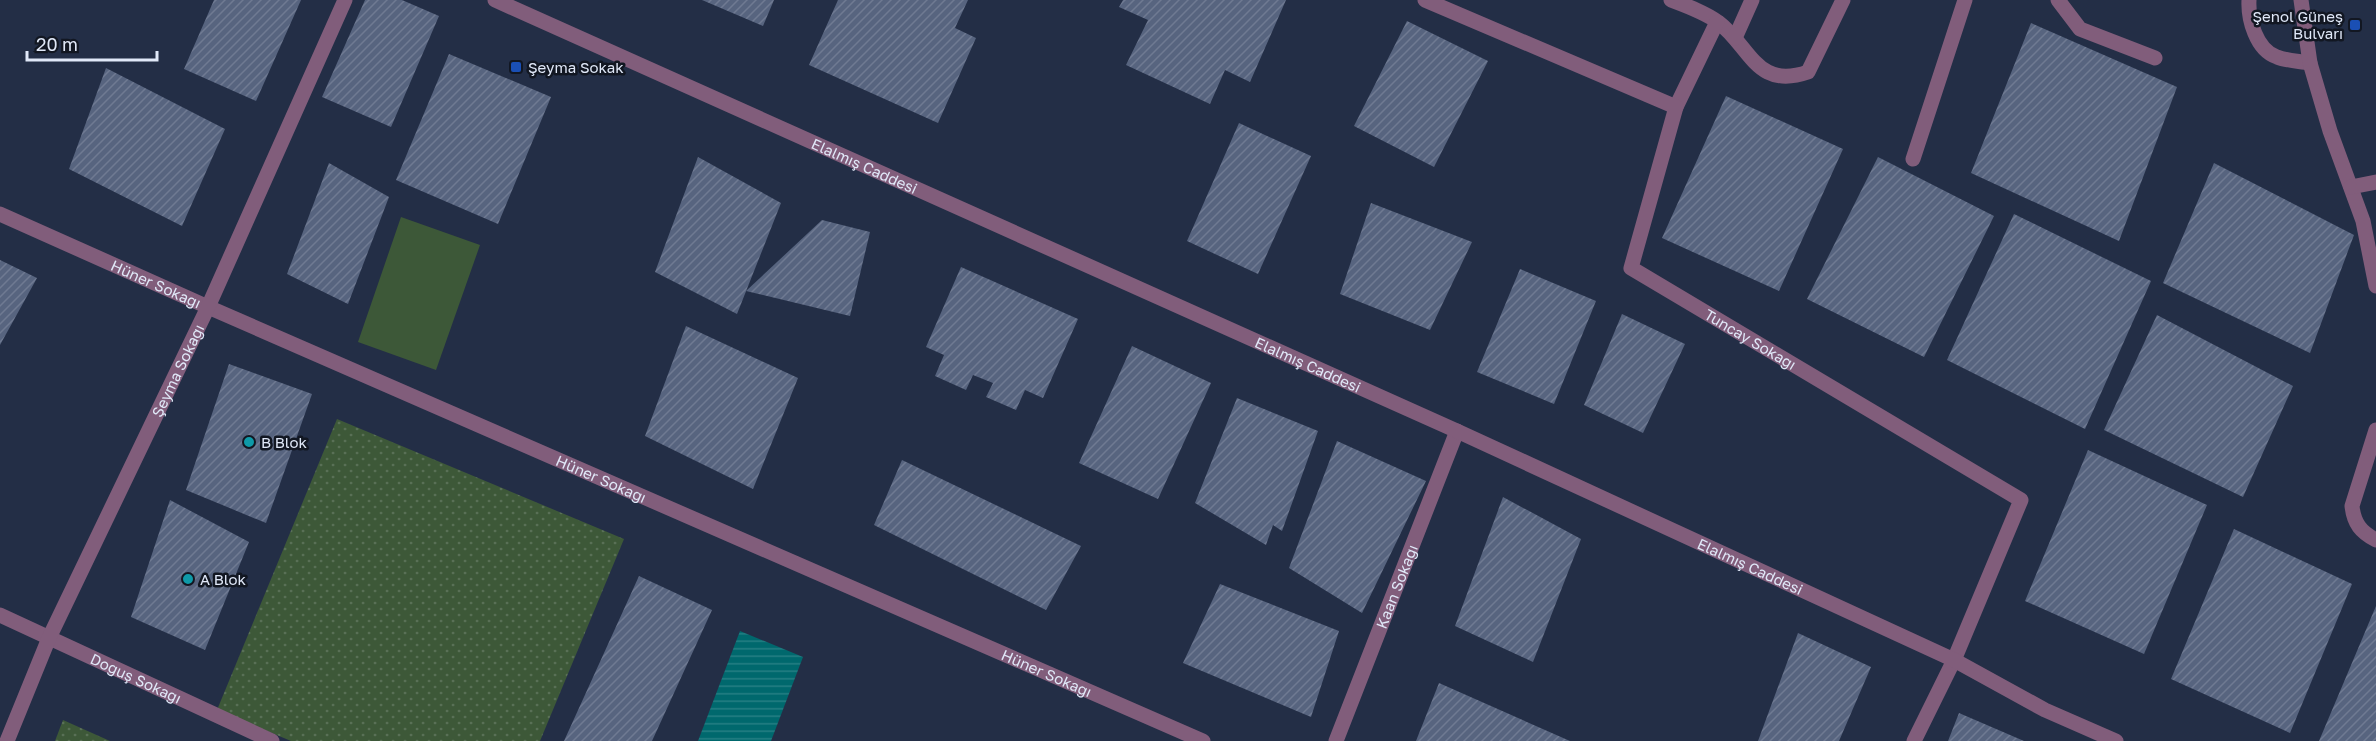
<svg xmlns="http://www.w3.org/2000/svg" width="2376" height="741" viewBox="0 0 2376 741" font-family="'Golos Text',sans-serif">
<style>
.grass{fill:url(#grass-dots)}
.pitch{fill:#3d5838}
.water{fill:url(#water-rules)}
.building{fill:url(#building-hatch)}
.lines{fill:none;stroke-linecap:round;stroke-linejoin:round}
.service{stroke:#815d7b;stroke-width:15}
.minor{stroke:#815d7b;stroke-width:15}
.tertiary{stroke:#815d7b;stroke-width:15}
.transit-dot{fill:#1a4fb4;stroke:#121722;stroke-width:2}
.culture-dot{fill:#0f9aa8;stroke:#121722;stroke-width:2}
.labels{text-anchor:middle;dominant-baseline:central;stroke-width:5;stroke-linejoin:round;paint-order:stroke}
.poi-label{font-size:15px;fill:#e0e8f8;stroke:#121722;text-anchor:start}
.street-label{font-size:15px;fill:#e0e8f8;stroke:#121722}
</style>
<defs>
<pattern id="grass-dots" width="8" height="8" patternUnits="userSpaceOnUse" patternTransform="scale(1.5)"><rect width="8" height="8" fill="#3d5838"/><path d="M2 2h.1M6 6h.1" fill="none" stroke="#597056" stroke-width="1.8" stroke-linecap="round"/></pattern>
<pattern id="water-rules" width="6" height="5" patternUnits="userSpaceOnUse" patternTransform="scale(1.5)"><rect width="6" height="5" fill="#00686d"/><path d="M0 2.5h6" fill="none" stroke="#257e83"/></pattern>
<pattern id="building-hatch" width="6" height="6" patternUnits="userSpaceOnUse" patternTransform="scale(1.5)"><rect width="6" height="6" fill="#57647f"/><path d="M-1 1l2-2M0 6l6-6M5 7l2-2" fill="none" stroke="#6f7a92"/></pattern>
</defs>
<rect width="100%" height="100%" fill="#232e46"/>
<g class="grass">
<path d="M 337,419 L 624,539 L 540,741 L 291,741 L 217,710 Z"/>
<path d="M 63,720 L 110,741 L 55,741 Z"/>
</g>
<path class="pitch" d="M 401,217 L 480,245 L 436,370 L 358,342 Z"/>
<path class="water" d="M 740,631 L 803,657 L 771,741 L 698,741 Z"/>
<g class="building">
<path d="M 214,0 L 301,0 L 256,101 L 184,69 Z"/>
<path d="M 365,0 L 402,0 L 439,16 L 391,127 L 322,97 Z"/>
<path d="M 702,0 L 774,0 L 763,26 Z"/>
<path d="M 838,0 L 968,0 L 955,28 L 976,38 L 938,123 L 809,65 Z"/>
<path d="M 1123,0 L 1286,0 L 1250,82 L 1225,70 L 1210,104 L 1126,65 L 1148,20 L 1119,7 Z"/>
<path d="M 1407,21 L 1488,61 L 1434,167 L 1354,126 Z"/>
<path d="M 2031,23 L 2177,87 L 2119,241 L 1971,173 Z"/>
<path d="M 449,54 L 551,97 L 498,224 L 396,180 Z"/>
<path d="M 106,68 L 225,129 L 182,226 L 69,169 Z"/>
<path d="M 1726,96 L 1843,149 L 1779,291 L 1662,238 Z"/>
<path d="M 1239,123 L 1311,156 L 1258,274 L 1187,241 Z"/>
<path d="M 698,157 L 781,203 L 737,314 L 655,272 Z"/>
<path d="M 1878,157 L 1994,216 L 1924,357 L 1807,299 Z"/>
<path d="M 329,163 L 389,197 L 348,304 L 287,274 Z"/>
<path d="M 2214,163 L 2354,235 L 2310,353 L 2163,283 Z"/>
<path d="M 1371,203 L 1472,242 L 1430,330 L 1340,294 Z"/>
<path d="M 2014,214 L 2151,281 L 2085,429 L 1947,360 Z"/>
<path d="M 822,220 L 870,232 L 850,316 L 746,291 Z"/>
<path d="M 0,260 L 37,278 L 0,345 Z"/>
<path d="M 961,267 L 1078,319 L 1043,398 L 1025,390 L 1016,410 L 986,397 L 993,383 L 973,375 L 966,390 L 935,376 L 944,355 L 926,347 Z"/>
<path d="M 1520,269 L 1596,301 L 1554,404 L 1477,372 Z"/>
<path d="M 1622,314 L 1685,344 L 1643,433 L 1584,405 Z"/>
<path d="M 2157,315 L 2293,386 L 2243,497 L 2104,430 Z"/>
<path d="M 686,326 L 798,378 L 753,489 L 645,436 Z"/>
<path d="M 1132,346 L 1211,383 L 1158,499 L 1079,463 Z"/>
<path d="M 229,364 L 312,394 L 266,523 L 186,490 Z"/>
<path d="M 1237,398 L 1318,431 L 1282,531 L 1273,525 L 1266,545 L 1195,503 Z"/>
<path d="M 1337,441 L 1426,481 L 1362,613 L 1289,568 Z"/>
<path d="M 2088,450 L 2207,505 L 2144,654 L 2025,601 Z"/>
<path d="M 902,460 L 1081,546 L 1046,610 L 874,525 Z"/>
<path d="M 1503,497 L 1581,539 L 1533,662 L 1455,626 Z"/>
<path d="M 170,500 L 249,542 L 205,650 L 131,617 Z"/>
<path d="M 2234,529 L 2352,584 L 2290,733 L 2171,679 Z"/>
<path d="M 639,576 L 712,610 L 652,741 L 564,741 Z"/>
<path d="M 1220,584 L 1339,631 L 1311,717 L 1183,663 Z"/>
<path d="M 2376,606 L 2376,741 L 2319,741 Z"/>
<path d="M 1798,633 L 1871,667 L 1839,741 L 1758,741 Z"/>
<path d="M 1439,683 L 1570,741 L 1416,741 Z"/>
<path d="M 1959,713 L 2024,741 L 1948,741 Z"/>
</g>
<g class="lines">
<g class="service">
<path d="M 1671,0 C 1687,6 1704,12 1718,22 C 1751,47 1756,90 1808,72 L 1843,0"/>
<path d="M 2058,0 L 2080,29 L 2155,58"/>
<path d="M 2249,0 C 2248,19 2256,50 2277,57 C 2287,61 2299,61 2310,63"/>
<path d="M 2301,0 L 2310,63 L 2330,131 L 2363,221 L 2376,286"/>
<path d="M 1735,38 L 1752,0"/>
<path d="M 1676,107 L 1717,22"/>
<path d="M 1913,159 L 1965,0"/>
<path d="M 2351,187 L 2376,182"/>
<path d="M 2376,430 L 2352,506 C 2354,524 2361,532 2376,540"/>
</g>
<g class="minor">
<path id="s1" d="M 1425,0 L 1676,107 L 1631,268 L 2021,500 L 1954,660 L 1914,741"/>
<path id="s2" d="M 0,214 L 208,307 L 1203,741"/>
<path id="s3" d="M 0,615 L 272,741"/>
<path id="s4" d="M 7,741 L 49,638 L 208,307 L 345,0"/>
<path id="s5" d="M 1336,741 L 1457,431"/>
</g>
<path class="tertiary" id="s6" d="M 495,0 L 1457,431 L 1954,660 L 2045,710 L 2116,741"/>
</g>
<g class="transit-dot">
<rect x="2349" y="19" width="12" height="12" rx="3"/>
<rect x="510" y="61" width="12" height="12" rx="3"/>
</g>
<g class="culture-dot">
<circle cx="249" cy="442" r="6"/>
<circle cx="188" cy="579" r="6"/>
</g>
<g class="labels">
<g class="poi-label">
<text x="2343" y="16" text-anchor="end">Şenol Güneş<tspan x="2343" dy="17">Bulvarı</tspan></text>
<text x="528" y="67">Şeyma Sokak</text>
<text x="261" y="442">B Blok</text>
<text x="200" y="579">A Blok</text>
</g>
<g class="street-label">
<text stroke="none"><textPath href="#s6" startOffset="405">Elalmış Caddesi</textPath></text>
<text stroke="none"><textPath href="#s2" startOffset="171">Hüner Sokağı</textPath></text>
<text stroke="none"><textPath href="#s1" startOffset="579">Tuncay Sokağı</textPath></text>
<text stroke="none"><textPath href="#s6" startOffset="891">Elalmış Caddesi</textPath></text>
<text stroke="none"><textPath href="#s4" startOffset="408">Şeyma Sokağı</textPath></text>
<text stroke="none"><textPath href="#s2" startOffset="657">Hüner Sokağı</textPath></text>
<text stroke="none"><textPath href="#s6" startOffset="1377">Elalmış Caddesi</textPath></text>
<text stroke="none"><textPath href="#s5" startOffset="166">Kaan Sokağı</textPath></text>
<text stroke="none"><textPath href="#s2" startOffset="1143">Hüner Sokağı</textPath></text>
<text stroke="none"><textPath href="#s3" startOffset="150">Doğuş Sokağı</textPath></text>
</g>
</g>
<path d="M27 51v9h130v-9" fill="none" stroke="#e0e8f8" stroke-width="3"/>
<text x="36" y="51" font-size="18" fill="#e0e8f8" stroke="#121722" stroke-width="4.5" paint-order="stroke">20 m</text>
</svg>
